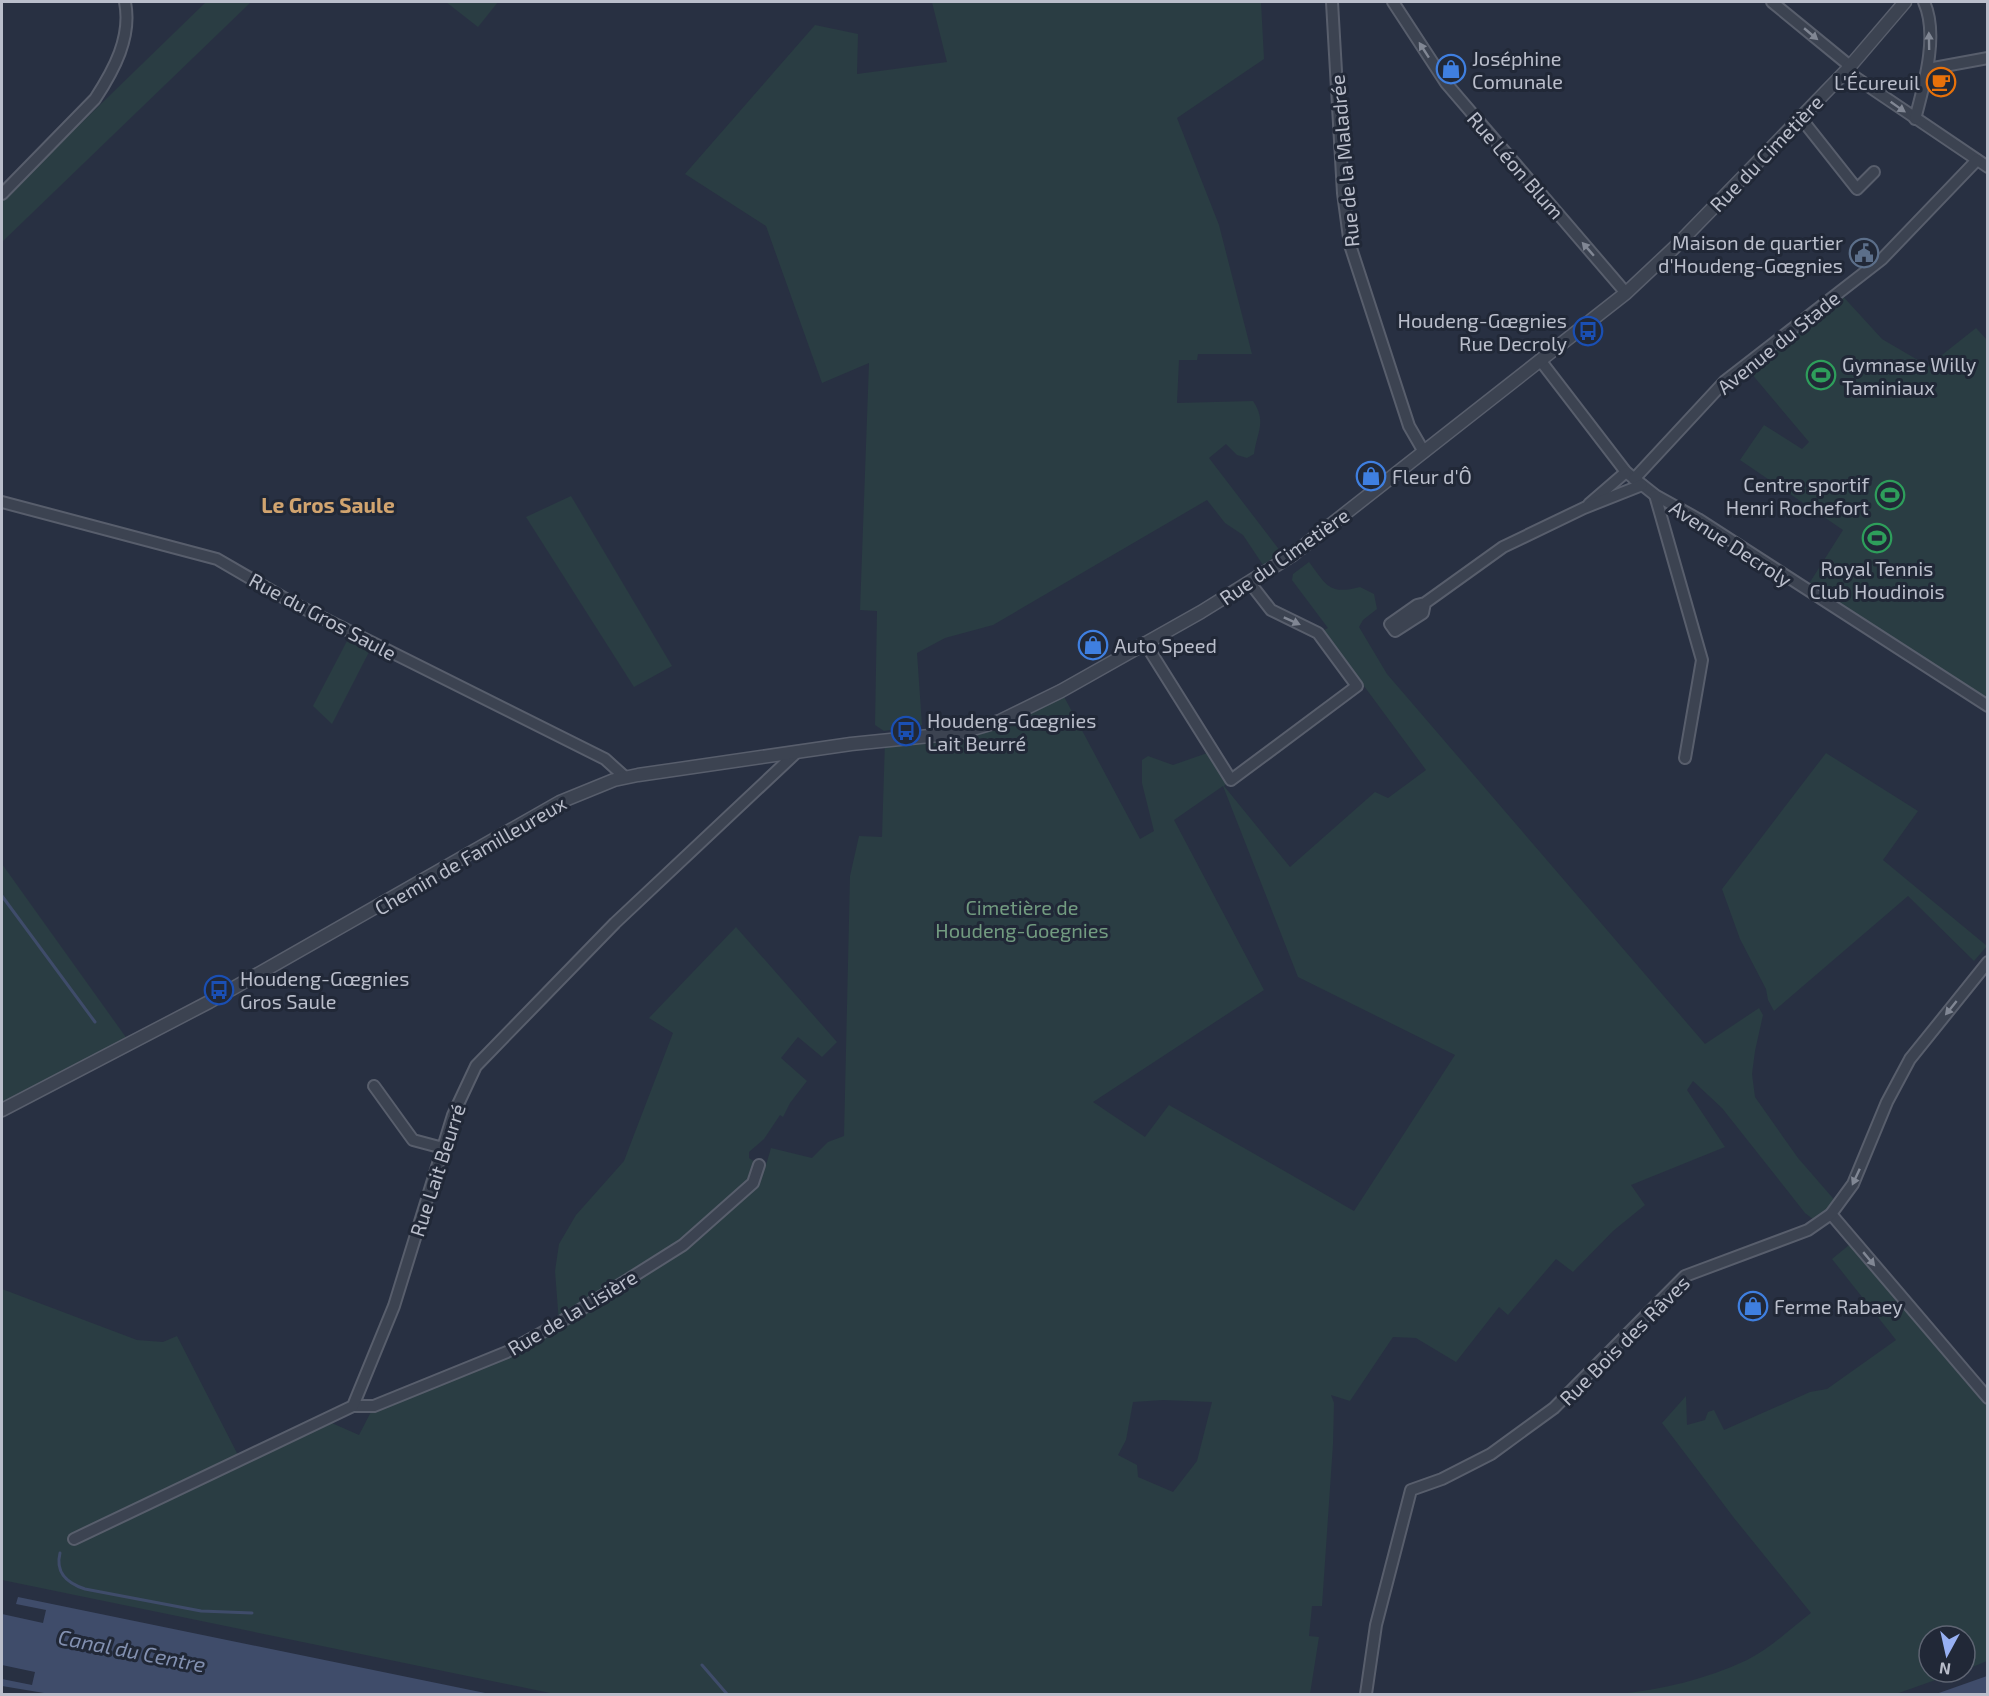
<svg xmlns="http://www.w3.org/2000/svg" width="1989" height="1696" viewBox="0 0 1989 1696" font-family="'Exo 2',sans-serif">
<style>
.green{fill:#2a3d43;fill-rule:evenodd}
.water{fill:#3f4c6a}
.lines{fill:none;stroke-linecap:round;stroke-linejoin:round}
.stream{stroke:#3f4c6a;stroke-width:3}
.minor-casing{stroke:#585e6c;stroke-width:14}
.tertiary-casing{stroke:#585e6c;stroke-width:15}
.minor{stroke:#3c4351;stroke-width:10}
.tertiary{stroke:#3c4351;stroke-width:12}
.oneway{fill:#818794}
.labels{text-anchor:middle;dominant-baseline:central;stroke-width:6;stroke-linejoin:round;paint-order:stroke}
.poi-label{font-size:20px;fill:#babecb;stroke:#212837;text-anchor:start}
.street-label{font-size:20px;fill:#babecb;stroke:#212837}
.park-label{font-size:20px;fill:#729b80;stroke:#212837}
.neighbourhood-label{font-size:21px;font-weight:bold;fill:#d1a46f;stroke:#212837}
.water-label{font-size:21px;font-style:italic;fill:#8391b1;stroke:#212837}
</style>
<rect width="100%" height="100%" fill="#283042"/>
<g class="green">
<path d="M 206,2 L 251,2 L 2,242 L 2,200 Z"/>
<path d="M 446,2 L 498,2 L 478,27 Z"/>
<path d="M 932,2 L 1261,2 L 1264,59 L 1177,118 L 1219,225 L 1252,354 L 1198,354 L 1197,360 L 1179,360 L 1177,403 L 1253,401 C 1267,422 1257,431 1254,454 L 1247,458 L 1237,455 L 1226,444 L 1209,458 L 1281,552 L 1263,565 L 1243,535 L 1225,523 L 1207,500 L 993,625 L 945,638 L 917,653 L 922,725 L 884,731 L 875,725 L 877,611 L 860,610 L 869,363 L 822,383 L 766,226 L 685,174 L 815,25 L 858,34 L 857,74 L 947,62 Z"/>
<path d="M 1839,292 L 1882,339 L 1928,366 L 1976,328 L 1988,341 L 1987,706 L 1805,590 L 1843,530 L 1740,460 L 1764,425 L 1802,449 L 1809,442 L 1745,366 Z"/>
<path d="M 571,496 L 672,666 L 634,687 L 526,517 Z"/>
<path d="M 1309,562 C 1327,586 1329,595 1360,587 L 1374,594 L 1377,609 L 1363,620 L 1359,627 L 1387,674 L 1705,1044 L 1759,1008 L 1763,1015 L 1755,1051 L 1752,1074 L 1755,1097 L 1798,1158 L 1838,1204 L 1818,1223 L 1805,1213 L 1722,1108 L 1693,1081 L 1687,1090 L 1725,1147 L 1631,1185 L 1645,1205 L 1613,1231 L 1573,1272 L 1556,1259 L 1508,1315 L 1499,1307 L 1456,1362 L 1416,1338 L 1393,1337 L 1350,1401 L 1331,1395 L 1334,1403 L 1333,1444 L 1322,1606 L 1312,1606 L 1309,1636 L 1319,1637 L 1310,1694 L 555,1694 L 2,1580 L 2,1289 L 137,1340 L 163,1342 L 177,1336 L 240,1459 L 325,1420 L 359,1435 L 374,1406 L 559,1323 L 555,1271 L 559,1244 L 576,1215 L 624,1161 L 673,1033 L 649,1018 L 736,927 L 837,1042 L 822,1057 L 798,1037 L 781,1058 L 807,1081 L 790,1103 L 783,1117 L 780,1115 L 764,1139 L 749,1152 L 749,1158 L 759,1165 L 766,1165 L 771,1148 L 812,1158 L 828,1142 L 844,1136 L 850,876 L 859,836 L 882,837 L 885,740 L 959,733 L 1061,691 L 1140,839 L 1154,831 L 1142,783 L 1142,760 L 1148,756 L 1173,765 L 1213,751 L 1231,780 L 1224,786 L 1290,867 L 1375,792 L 1388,798 L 1426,770 L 1364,686 L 1357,686 L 1318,633 L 1328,628 L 1292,580 L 1293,574 ZM 1223,786 L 1298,977 L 1455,1055 L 1354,1211 L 1169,1105 L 1145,1137 L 1093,1102 L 1264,990 L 1174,820 ZM 1163,1400 L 1212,1402 L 1197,1461 L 1173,1492 L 1138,1477 L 1137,1465 L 1118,1455 L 1126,1440 L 1133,1402 Z"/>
<path d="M 347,641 L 369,652 L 332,724 L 313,706 Z"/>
<path d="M 1826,753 L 1918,811 L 1883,860 L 1987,946 L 1974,961 L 1908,896 L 1774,1011 L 1768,1000 L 1766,989 L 1740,939 L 1722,889 Z"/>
<path d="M 2,864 L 130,1043 L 2,1110 Z"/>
<path d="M 1854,1241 L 1987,1398 L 1987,1661 L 1965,1670 L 1965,1636 L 1929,1636 L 1929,1672 L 1958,1672 L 1896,1694 L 1617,1694 C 1661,1690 1707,1679 1747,1660 C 1770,1649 1791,1628 1811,1613 L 1734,1518 L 1662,1423 L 1686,1396 L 1687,1425 L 1705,1420 L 1708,1412 L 1714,1410 L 1724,1430 L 1810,1392 L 1827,1389 L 1896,1340 L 1832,1259 Z"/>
</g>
<g class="water">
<path d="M 18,1597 L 490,1694 L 50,1694 L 2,1686 L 2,1679 L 32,1685 L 35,1672 L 2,1665 L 2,1614 L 43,1623 L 46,1610 L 16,1604 Z"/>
<path d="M 1987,1676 L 1987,1694 L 1936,1694 Z"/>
</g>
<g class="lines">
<g class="stream">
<path d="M 2,896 L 95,1022"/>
<path d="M 60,1553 C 55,1573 67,1583 85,1589 L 201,1611 L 252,1613"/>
<path d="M 702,1665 L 727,1694"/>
</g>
<g class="minor-casing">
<g id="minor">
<path d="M 1332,2 L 1343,193 L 1350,245 L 1409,426 L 1424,452"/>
<path d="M 1393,2 L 1446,83 L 1626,293"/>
<path d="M 1772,2 L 1850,66"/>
<path d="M 1928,69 L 1988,58"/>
<path d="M 1846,71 L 1988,167"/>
<path d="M 1800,117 L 1857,189 L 1874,172"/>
<path d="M 1915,119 C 1924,85 1939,35 1924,2"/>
<path d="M 2,194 L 95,99 C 114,70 132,37 125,2"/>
<path d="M 1540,360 L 1626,472 L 1655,495 L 1698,519 L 1988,706"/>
<path d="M 1634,479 L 1725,381 L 1882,259 L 1977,160"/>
<path d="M 1655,495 L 1702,660 L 1685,758"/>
<path d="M 2,502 L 217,559 L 291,602 L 605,759 L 625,777"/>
<path d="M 1589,504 L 1626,472"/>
<path d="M 1425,603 L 1423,613 L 1395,631 L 1390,624 L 1417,605 L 1425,603 L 1503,547 L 1584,508 L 1642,485"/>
<path d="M 1145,643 L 1231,780 L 1357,686 L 1318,633 L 1271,610 L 1250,583"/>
<path d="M 374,1086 L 413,1140 L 443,1148"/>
<path d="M 1831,1214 L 1988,1398"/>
<path d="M 353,1406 L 374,1406 L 507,1352 L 559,1323 L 683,1245 L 753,1183 L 759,1165"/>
<path d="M 74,1539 L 353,1406 L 394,1306 L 453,1115 L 476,1066 L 615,923 L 797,752"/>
<path d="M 1366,1694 L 1376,1625 L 1411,1490 L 1442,1479 L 1491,1454 L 1554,1408 L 1685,1276 L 1808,1230 L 1831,1214 L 1853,1184 L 1887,1102 L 1910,1059 L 1988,962"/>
</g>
</g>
<g class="tertiary-casing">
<path id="tertiary" d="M 2,1110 L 209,1002 L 560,802 L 614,780 L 638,775 L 851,744 L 959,733 L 1000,721 L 1061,691 L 1201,612 L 1291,556 L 1626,293 L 1675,247 L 1846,71 L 1905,2"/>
</g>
<use href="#minor" class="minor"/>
<use href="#tertiary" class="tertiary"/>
</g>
<defs><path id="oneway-solid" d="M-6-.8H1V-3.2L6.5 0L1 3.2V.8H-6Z" transform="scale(1.5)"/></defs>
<g class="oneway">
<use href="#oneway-solid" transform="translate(1811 34) rotate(40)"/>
<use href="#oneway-solid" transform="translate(1929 41) rotate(-91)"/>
<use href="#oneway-solid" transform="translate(1424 50) rotate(-123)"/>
<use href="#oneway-solid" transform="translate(1898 107) rotate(35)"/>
<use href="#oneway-solid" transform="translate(1588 249) rotate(-131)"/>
<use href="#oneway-solid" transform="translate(1292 621) rotate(24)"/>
<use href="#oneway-solid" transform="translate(1951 1008) rotate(129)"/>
<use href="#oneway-solid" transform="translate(1856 1177) rotate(115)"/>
<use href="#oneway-solid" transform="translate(1869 1259) rotate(50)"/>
</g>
<defs>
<g id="shop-ring" transform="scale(1.5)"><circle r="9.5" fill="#212837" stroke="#3f7fe0" stroke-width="1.5"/><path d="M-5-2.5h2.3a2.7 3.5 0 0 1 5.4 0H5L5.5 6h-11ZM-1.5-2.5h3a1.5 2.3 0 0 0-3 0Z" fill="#3f7fe0"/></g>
<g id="cafe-ring" transform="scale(1.5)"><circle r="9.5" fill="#212837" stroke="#e8710a" stroke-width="1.5"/><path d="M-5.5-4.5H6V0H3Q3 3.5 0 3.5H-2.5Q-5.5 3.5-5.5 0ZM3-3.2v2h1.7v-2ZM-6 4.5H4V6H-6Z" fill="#e8710a"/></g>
<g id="civic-ring" transform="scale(1.5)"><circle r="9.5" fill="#212837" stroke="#5c6f8a" stroke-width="1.5"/><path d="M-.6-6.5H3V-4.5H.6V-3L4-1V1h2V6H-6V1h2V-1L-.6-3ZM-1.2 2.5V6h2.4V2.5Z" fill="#5c6f8a"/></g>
<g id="bus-ring" transform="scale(1.5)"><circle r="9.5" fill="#212837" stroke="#1a4fb4" stroke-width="1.5"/><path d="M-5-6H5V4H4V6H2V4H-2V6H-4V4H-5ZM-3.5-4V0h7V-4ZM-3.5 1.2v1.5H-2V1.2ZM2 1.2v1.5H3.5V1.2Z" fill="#1a4fb4"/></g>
<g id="stadium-ring" transform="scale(1.5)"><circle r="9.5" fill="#212837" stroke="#2e9e5b" stroke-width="1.5"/><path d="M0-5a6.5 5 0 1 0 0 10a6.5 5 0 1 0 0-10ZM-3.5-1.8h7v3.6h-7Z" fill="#2e9e5b"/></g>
</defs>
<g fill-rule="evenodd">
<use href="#shop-ring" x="1451" y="69"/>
<use href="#cafe-ring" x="1941" y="82"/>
<use href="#civic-ring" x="1864" y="253"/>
<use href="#bus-ring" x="1588" y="331"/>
<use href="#stadium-ring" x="1821" y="375"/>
<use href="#shop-ring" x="1371" y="476"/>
<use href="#stadium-ring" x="1890" y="495"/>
<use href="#stadium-ring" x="1877" y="538"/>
<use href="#shop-ring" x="1093" y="645"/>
<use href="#bus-ring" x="906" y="731"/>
<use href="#bus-ring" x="219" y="990"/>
<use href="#shop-ring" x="1753" y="1306"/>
</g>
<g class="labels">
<g class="poi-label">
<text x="1472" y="58">Joséphine<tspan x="1472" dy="23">Comunale</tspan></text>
<text x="1920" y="82" text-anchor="end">L'Écureuil</text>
<text x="1843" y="242" text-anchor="end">Maison de quartier<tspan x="1843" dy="23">d'Houdeng-Gœgnies</tspan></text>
<text x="1567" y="320" text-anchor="end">Houdeng-Gœgnies<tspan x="1567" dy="23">Rue Decroly</tspan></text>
<text x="1842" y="364">Gymnase Willy<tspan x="1842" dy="23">Taminiaux</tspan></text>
<text x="1392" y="476">Fleur d'Ô</text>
<text x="1869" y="484" text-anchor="end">Centre sportif<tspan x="1869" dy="23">Henri Rochefort</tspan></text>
<text x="1877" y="568" text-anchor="middle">Royal Tennis<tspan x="1877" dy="23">Club Houdinois</tspan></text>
<text x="1114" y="645">Auto Speed</text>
<text x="927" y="720">Houdeng-Gœgnies<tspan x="927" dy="23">Lait Beurré</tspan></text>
<text x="240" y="978">Houdeng-Gœgnies<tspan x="240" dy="23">Gros Saule</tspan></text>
<text x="1774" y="1306">Ferme Rabaey</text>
</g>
<g class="street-label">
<text transform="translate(1766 153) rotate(-46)">Rue du Cimetière</text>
<text transform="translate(1344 161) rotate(-95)">Rue de la Maladrée</text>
<text transform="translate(1516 165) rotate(49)">Rue Léon Blum</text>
<text transform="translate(1778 342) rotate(-39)">Avenue du Stade</text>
<text transform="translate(1731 543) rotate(33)">Avenue Decroly</text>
<text transform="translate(1284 556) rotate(-35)">Rue du Cimetière</text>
<text transform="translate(323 616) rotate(28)">Rue du Gros Saule</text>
<text transform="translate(470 855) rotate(-30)">Chemin de Familleureux</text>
<text transform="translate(437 1170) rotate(-72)">Rue Lait Beurré</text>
<text transform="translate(572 1312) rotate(-31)">Rue de la Lisière</text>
<text transform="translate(1624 1340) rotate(-45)">Rue Bois des Râves</text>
</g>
<g class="park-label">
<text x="1022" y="907">Cimetière de<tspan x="1022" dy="23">Houdeng-Goegnies</tspan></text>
</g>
<g class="neighbourhood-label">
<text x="328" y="504">Le Gros Saule</text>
</g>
<g class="water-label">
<text transform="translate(132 1650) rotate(11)">Canal du Centre</text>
</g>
</g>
<rect width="1989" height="1696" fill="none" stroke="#babecb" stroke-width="6"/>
<g transform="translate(1947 1654) rotate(188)"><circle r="28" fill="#212837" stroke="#5e6472" stroke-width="1.5"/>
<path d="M0-4.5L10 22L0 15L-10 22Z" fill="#97b0f3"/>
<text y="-9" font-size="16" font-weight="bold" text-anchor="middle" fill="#babecb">N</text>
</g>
</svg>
